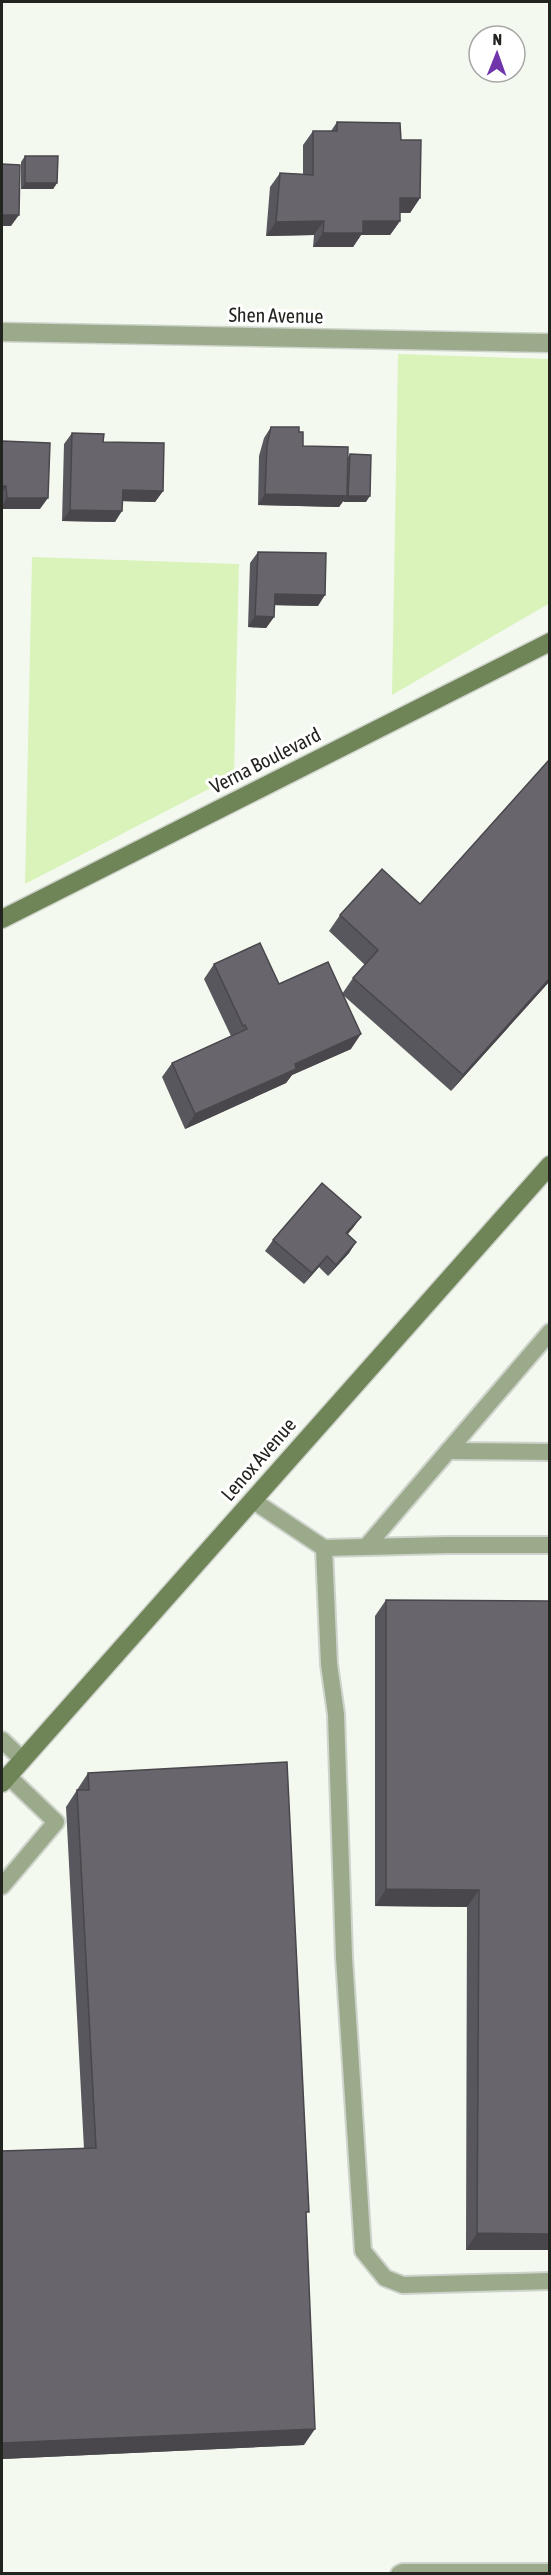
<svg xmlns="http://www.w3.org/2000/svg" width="551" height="2575" viewBox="0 0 551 2575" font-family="'Asap Condensed',sans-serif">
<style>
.green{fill:#d9f3bb}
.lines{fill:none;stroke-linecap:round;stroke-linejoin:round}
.lane-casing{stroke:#ced3cb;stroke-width:20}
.street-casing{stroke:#ced3cb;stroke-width:21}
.secondary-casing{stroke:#ced3cb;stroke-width:21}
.lane{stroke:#9baa8b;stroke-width:16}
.street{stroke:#9baa8b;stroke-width:18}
.secondary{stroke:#6f8457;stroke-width:18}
.wall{fill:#59575e}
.shaded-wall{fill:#49474c}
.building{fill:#68656d;stroke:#49474c;stroke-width:1.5}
.labels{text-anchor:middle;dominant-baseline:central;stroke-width:6;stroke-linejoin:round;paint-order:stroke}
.street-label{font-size:20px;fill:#222420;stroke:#fff}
</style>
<rect width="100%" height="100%" fill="#f4f9f0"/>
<g class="green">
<path d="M 398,354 L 549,359 L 550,603 L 392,695 Z"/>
<path d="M 32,557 L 239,564 L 234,776 L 25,884 Z"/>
</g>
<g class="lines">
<g class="lane-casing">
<g id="lane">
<path d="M 448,1451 L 550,1452"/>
<path d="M 252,1500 L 324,1548 L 448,1545 L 550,1545"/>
<path d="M 366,1547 L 550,1332"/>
<path d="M 324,1548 L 329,1664 L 336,1714 L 344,1957 L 363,2251 L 385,2278 L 403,2285 L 550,2281"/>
<path d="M 2,1740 L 23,1760"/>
<path d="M 2,1886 L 56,1822 L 8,1776"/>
<path d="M 399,2574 L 403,2572 L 550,2572"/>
</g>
</g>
<g class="street-casing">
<path id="street" d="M 2,332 L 550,343"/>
</g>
<g class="secondary-casing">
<g id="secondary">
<path d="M 2,919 L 550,642"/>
<path d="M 2,1783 L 550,1165"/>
</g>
</g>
<use href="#lane" class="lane"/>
<use href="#street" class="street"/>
<use href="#secondary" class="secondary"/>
</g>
<g class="wall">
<path d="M 337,122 L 401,140 L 420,198 L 410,213 L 400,213 L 400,221 L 390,235 L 361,235 L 353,247 L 313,247 L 314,235 L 266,236 L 270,187 L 280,173 L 303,174 L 303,145 L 313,131 L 331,131 Z"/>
<path d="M 25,156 L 57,183 L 53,189 L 21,189 L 21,162 Z"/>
<path d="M 271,427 L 299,432 L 303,446 L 348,457 L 350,454 L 366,502 L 343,501 L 339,507 L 258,505 L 259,456 L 264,438 Z"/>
<path d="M 72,433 L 103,442 L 163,491 L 155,502 L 123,501 L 115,522 L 62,521 L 64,444 Z"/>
<path d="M 2,441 L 40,509 L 2,509 Z"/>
<path d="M 258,552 L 318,606 L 274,605 L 274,617 L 266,628 L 248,627 L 250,563 Z"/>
<path d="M 420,904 L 549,982 L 451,1091 L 343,995 L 351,1049 L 292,1075 L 286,1083 L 185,1129 L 162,1077 L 172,1063 L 231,1036 L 204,979 L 214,964 L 279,984 L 342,994 L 353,978 L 365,965 L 329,931 L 340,915 Z"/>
<path d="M 361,1217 L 348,1234 L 356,1242 L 349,1253 L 328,1276 L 319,1267 L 304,1284 L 265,1251 L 273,1240 Z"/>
<path d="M 386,1600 L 549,1601 L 549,2250 L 466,2250 L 467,1907 L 375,1906 L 375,1616 Z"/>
<path d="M 88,1773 L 306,2217 L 304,2445 L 2,2459 L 2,2151 L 84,2149 L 66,1807 Z"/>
</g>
<g class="shaded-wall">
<path d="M 25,183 L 57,183 L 53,189 L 21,189 Z"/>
<path d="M 400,198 L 420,198 L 410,213 L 390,212 Z"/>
<path d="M 2,215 L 19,215 L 11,226 L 2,226 Z"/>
<path d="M 324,221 L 314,235 L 266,236 L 276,222 Z"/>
<path d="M 363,221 L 400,221 L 390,235 L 361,235 L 353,247 L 313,247 L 323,233 Z"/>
<path d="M 2,486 L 6,486 L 2,493 Z"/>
<path d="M 123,490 L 163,491 L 155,502 L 116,501 Z"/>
<path d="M 265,494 L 347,496 L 339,507 L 258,505 Z"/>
<path d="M 348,496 L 370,496 L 366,502 L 343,502 Z"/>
<path d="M 7,498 L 48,498 L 40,509 L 2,509 L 2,506 Z"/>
<path d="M 70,510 L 122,511 L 115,522 L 62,521 Z"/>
<path d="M 275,594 L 325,595 L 318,606 L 267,605 Z"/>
<path d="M 255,616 L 274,617 L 266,628 L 248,627 Z"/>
<path d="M 549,979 L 549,982 L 451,1091 L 463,1075 Z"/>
<path d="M 361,1034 L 351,1049 L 292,1075 L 286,1083 L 185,1129 L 195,1114 L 295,1064 Z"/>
<path d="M 361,1217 L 353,1228 L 339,1244 L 346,1233 Z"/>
<path d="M 356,1242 L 349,1253 L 328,1276 L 336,1265 Z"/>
<path d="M 327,1256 L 319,1267 L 304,1284 L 312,1273 Z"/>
<path d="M 386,1889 L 479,1890 L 467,1907 L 375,1906 Z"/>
<path d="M 477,2233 L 549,2234 L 549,2250 L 466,2250 Z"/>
<path d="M 315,2429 L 304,2445 L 2,2459 L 2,2443 Z"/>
</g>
<g class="building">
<path d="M 337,122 L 400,123 L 401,140 L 421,140 L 420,198 L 400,198 L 400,221 L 363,221 L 363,233 L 323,233 L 324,221 L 276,222 L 280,173 L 313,175 L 313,131 L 337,131 Z"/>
<path d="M 25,156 L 58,156 L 57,183 L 25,183 Z"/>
<path d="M 2,164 L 20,165 L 19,215 L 2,215 Z"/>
<path d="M 271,427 L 299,427 L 299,432 L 303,432 L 303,446 L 348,447 L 347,496 L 265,494 L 267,445 Z"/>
<path d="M 72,433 L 104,434 L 103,442 L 164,443 L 163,491 L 123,490 L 122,511 L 70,510 Z"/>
<path d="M 2,441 L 50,443 L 48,498 L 7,498 L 6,486 L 2,486 Z"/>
<path d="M 350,454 L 371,455 L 370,496 L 348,496 Z"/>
<path d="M 258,552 L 326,553 L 325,595 L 275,594 L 274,617 L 255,616 Z"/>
<path d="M 549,760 L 549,979 L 463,1075 L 353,978 L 378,950 L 340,915 L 382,869 L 420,904 Z"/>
<path d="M 260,943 L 279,984 L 328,962 L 361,1034 L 295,1064 L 296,1069 L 195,1114 L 172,1063 L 247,1029 L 245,1025 L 243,1026 L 214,964 Z"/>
<path d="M 322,1183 L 361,1217 L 346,1233 L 356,1242 L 336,1265 L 327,1256 L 312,1273 L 273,1240 Z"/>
<path d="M 386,1600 L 549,1601 L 549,2234 L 477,2233 L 479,1890 L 386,1889 Z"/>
<path d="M 287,1762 L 309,2212 L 306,2212 L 315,2429 L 2,2443 L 2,2151 L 96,2148 L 77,1790 L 89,1790 L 88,1773 Z"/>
</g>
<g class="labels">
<g class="street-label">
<text transform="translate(276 315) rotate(1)">Shen Avenue</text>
<text transform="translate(265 760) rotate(-27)">Verna Boulevard</text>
<text transform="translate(258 1459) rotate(-49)">Lenox Avenue</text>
</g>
</g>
<rect width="551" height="2575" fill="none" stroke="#222420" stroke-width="6"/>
<g transform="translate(497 54) rotate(1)"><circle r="28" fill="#ffffff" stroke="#a7a7a6" stroke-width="1.5"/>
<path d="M0-4.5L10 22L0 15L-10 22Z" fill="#7035ab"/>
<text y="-9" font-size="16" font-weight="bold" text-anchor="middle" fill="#222420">N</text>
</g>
</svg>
